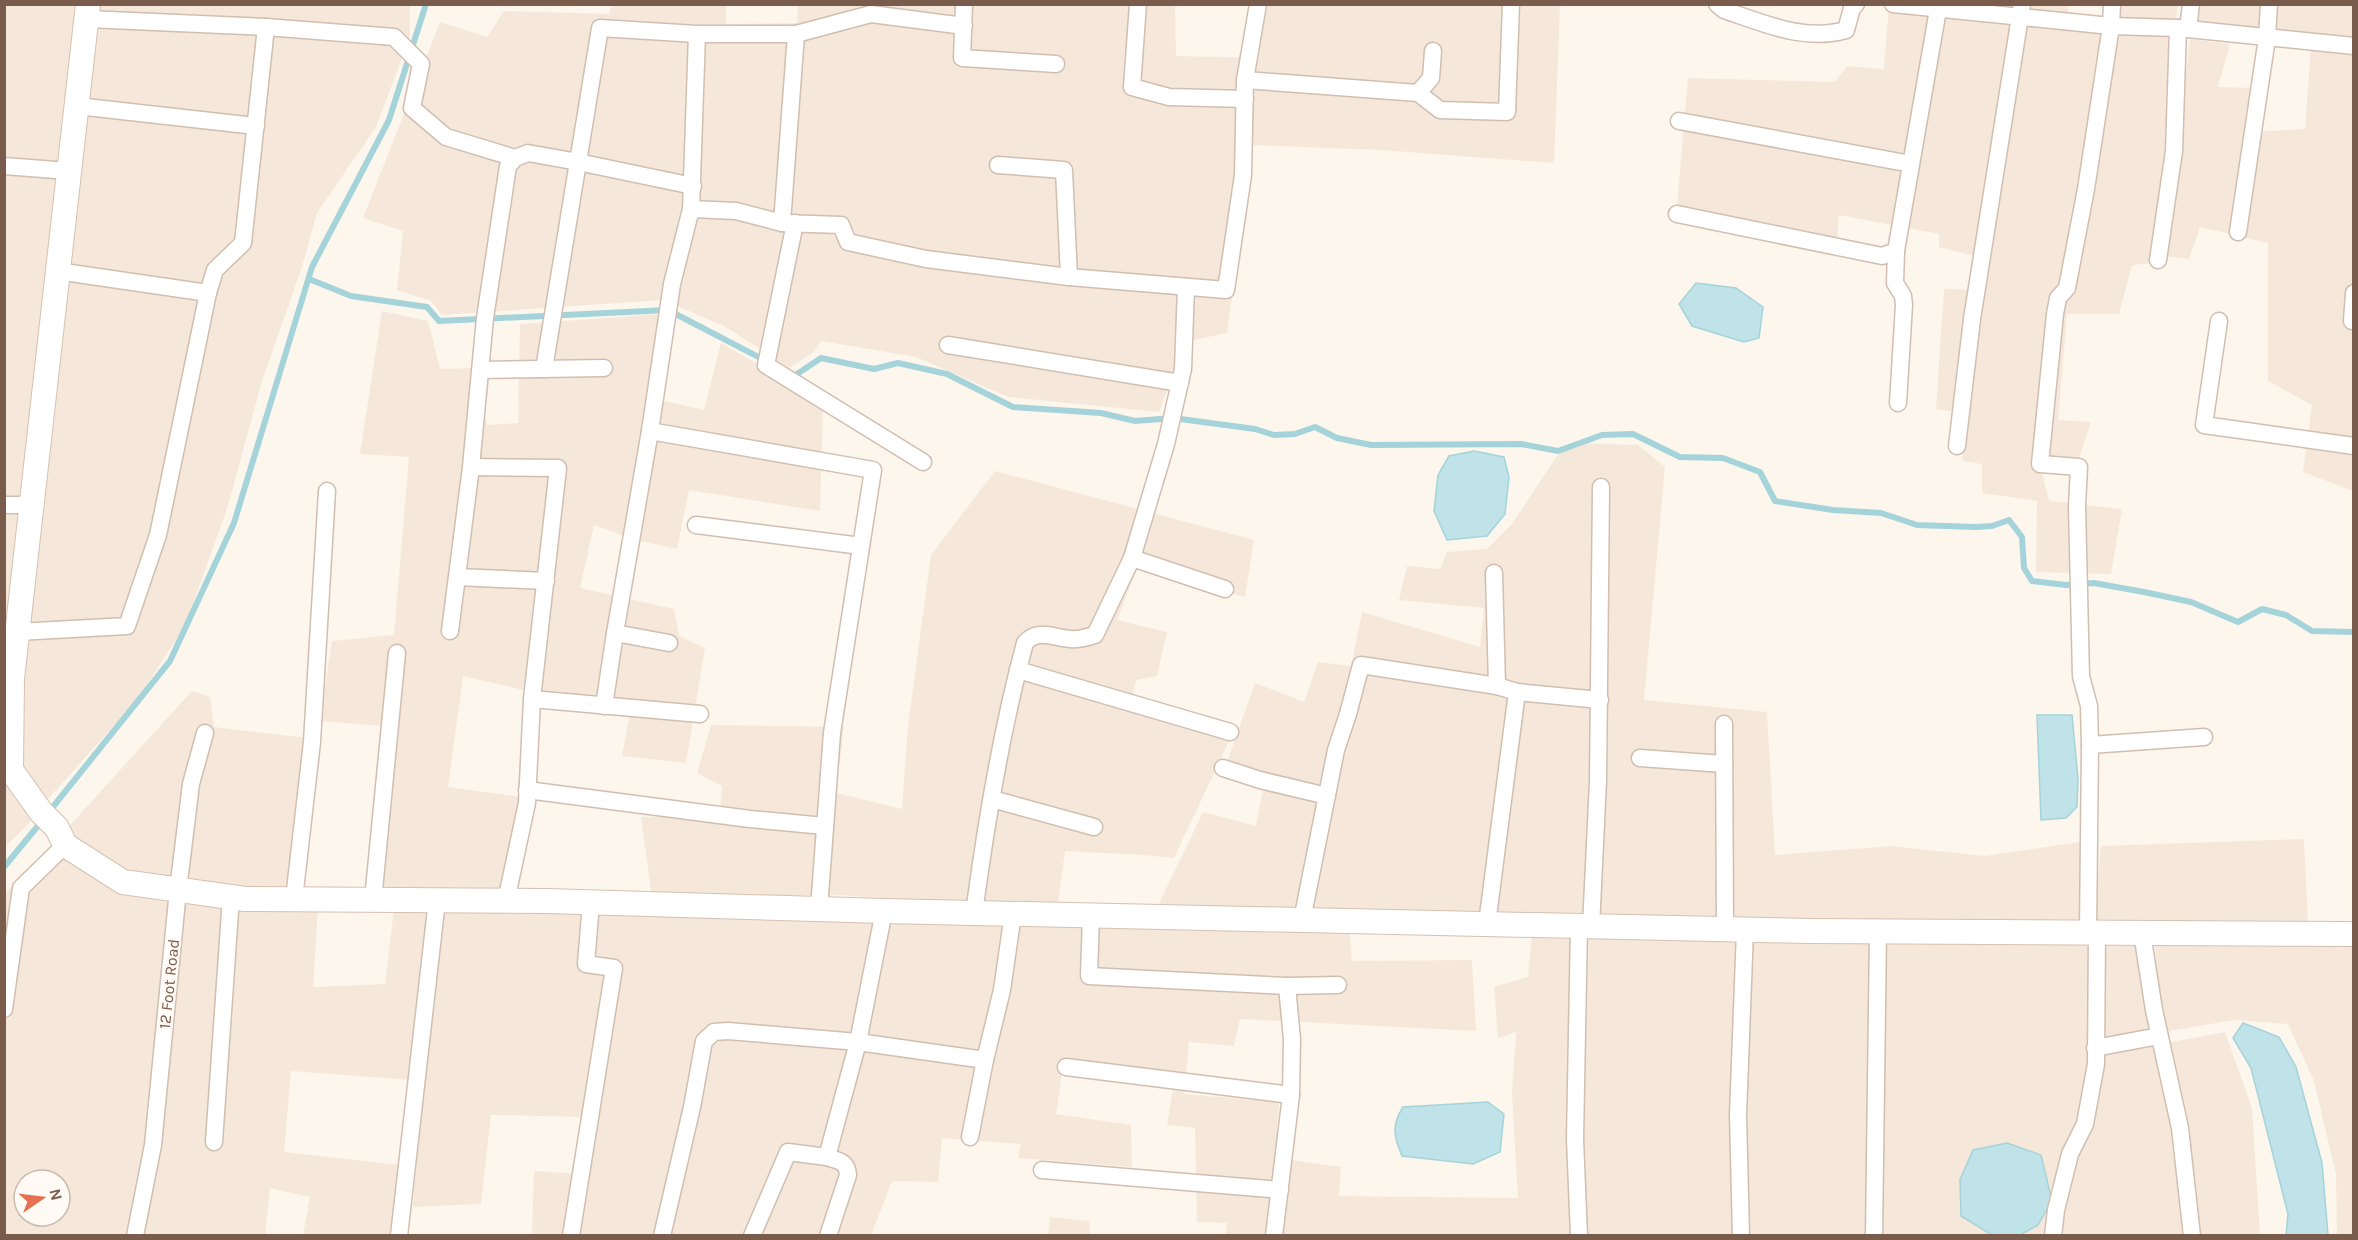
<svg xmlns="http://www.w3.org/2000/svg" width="2358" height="1240" viewBox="0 0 2358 1240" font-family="Karla,sans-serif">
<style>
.residential{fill:#f5e8da;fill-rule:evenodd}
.water{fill:#bfe3e8;stroke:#a5d3da;stroke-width:1.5}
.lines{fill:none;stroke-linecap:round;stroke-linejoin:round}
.stream{stroke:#a5d3da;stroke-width:6}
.street-casing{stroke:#d1beb0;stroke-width:19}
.secondary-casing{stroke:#d6c0b0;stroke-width:26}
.street{stroke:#fff;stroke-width:16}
.secondary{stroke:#fff;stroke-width:24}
.labels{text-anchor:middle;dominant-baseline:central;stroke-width:4.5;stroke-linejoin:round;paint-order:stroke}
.street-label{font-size:16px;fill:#7a5c4d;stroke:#fffaf3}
</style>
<rect width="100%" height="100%" fill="#fdf6ec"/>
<g class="residential">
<path d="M 798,4 L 1175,5 L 1176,56 L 1259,58 L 1264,5 L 1560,5 L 1554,163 L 1381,150 L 1252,145 L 1227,333 L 1185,342 L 1159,412 L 1008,397 L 916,357 L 821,341 L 814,352 L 789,368 L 726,327 L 664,300 L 442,315 L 431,301 L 397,290 L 403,231 L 363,218 L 440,22 L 487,37 L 504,11 L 609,14 L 612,5 L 726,5 L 726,24 L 797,23 Z"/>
<path d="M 4,5 L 79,5 L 29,498 L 4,499 Z"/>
<path d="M 99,5 L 410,5 L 410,37 L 376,127 L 317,213 L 302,267 L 262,381 L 228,506 L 185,626 L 136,701 L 46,801 L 21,769 L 19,685 Z"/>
<path d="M 1889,5 L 1931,16 L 1982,21 L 1985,5 L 2016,5 L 1975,256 L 1939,247 L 1939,234 L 1839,215 L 1837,241 L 1677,206 L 1688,78 L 1835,82 L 1847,66 L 1884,69 Z"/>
<path d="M 2027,5 L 2069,5 L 2065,29 L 2116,36 L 2119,5 L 2178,5 L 2173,37 L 2156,263 L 2132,265 L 2119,314 L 2067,314 L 2058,420 L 2091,422 L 2074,473 L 2042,473 L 2049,501 L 2122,509 L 2111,574 L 2036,572 L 2037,501 L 1982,493 L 1982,464 L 1962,461 L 1970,414 L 1936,409 L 1944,289 L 1986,290 Z"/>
<path d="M 2200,5 L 2353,5 L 2353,37 L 2197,24 Z"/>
<path d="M 2190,39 L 2230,44 L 2218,87 L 2253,88 L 2247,132 L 2305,129 L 2311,46 L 2353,54 L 2353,491 L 2303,472 L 2312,405 L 2268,381 L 2268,243 L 2200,227 L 2189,259 L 2165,256 Z"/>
<path d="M 382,311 L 428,321 L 440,369 L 474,368 L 487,425 L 518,423 L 520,324 L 662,314 L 648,397 L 704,410 L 721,343 L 823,402 L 820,511 L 689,490 L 677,549 L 636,540 L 594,525 L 580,588 L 674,609 L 679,636 L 705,648 L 686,763 L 622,756 L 632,702 L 528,691 L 463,676 L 448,787 L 520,797 L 506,893 L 378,890 L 396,727 L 320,721 L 332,641 L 394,635 L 409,457 L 360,454 Z"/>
<path d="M 1579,443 L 1638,445 L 1665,467 L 1644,700 L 1767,712 L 1775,855 L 1891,846 L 1985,856 L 2080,842 L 2084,927 L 1155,912 L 1203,812 L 1256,826 L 1263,789 L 1222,776 L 1255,683 L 1304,702 L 1318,662 L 1351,666 L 1362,612 L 1480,647 L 1484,608 L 1399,600 L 1407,566 L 1440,569 L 1447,552 L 1487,549 L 1512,524 L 1557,456 Z"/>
<path d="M 995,471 L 1254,540 L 1245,597 L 1138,566 L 1117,620 L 1167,632 L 1157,676 L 1136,680 L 1130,709 L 1232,735 L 1174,858 L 1143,855 L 1065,851 L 1058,904 L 996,907 L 839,895 L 652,897 L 641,817 L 720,816 L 722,786 L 697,773 L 711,725 L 844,727 L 836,793 L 902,809 L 908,726 L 931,555 Z"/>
<path d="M 5,511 L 25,511 L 6,779 L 32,820 L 5,847 Z"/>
<path d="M 192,691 L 210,697 L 214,727 L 308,738 L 290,891 L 248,893 L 130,875 L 63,833 Z"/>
<path d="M 2304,839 L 2308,925 L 2094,927 L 2101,846 Z"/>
<path d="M 50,847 L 135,895 L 318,908 L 313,987 L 385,984 L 394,909 L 432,907 L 412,1080 L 291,1071 L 284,1152 L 399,1165 L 392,1235 L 303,1235 L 310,1197 L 270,1188 L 265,1235 L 5,1236 L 5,893 ZM 24,1180 L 60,1180 L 60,1216 L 24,1216 Z"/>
<path d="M 445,910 L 1349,927 L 1352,961 L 1472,960 L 1476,1031 L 1240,1019 L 1234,1046 L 1189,1042 L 1184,1094 L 1279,1102 L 1269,1235 L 1226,1235 L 1227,1223 L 1197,1222 L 1195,1128 L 1167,1125 L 1176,1071 L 1064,1059 L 1056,1114 L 1131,1125 L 1132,1167 L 1018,1158 L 1021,1144 L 942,1138 L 938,1182 L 892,1181 L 871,1235 L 532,1235 L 534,1171 L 579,1174 L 585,1117 L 491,1115 L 481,1204 L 413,1207 L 419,1129 Z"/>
<path d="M 1532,934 L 1576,934 L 1575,1013 L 1566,1131 L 1574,1235 L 1280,1236 L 1291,1160 L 1341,1167 L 1339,1196 L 1518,1198 L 1512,1094 L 1516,1032 L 1498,1038 L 1494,987 L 1528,977 Z"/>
<path d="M 1589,935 L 1875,941 L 1867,1235 L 1585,1236 L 1582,1128 Z"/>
<path d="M 2154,939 L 2353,941 L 2353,1235 L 2337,1235 L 2336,1175 L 2314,1081 L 2288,1024 L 2235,1020 L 2163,1032 Z"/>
<path d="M 1885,940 L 2136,943 L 2157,1045 L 2225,1032 L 2252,1108 L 2260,1235 L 1880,1236 Z"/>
<path d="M 1050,1217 L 1089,1221 L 1090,1235 L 1048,1235 Z"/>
</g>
<g class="water">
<path d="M 1696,283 L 1736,288 L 1763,307 L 1759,338 L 1744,342 L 1692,326 L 1679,304 Z"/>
<path d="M 1474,451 L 1504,457 L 1509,477 L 1505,514 L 1487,536 L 1447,540 L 1434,511 L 1438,475 L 1449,456 Z"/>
<path d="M 2037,715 L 2072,715 L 2078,779 L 2077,807 L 2066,818 L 2041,820 Z"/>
<path d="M 2243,1023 L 2279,1037 L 2296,1067 L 2322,1163 L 2328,1235 L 2286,1235 L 2288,1214 L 2251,1068 L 2233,1038 Z"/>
<path d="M 1488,1102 L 1504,1114 L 1500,1152 L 1473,1164 L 1402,1156 C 1394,1137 1391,1126 1403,1107 Z"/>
<path d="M 2007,1143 L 2041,1155 L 2052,1201 L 2038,1225 L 2020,1235 L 1992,1235 L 1961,1216 L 1960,1180 L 1973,1150 Z"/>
</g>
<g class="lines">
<g class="stream">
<path d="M 309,279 L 351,296 L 427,307 L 439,321 L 668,310 L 766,361"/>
<path d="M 791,374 L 794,376 L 821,358 L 874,369 L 898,363 L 947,374 L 1013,407 L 1101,413 L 1135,421 L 1173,418 L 1255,429 L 1274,435 L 1295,434 L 1315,427 L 1337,438 L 1371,445 L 1521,444 L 1558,451 L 1602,435 L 1633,434 L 1680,457 L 1723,458 L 1760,472 L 1775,501 L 1833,510 L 1881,513 L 1917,525 L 1976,527 L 1992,526 L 2009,520 L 2022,537 L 2024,568 L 2032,581 L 2066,585 L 2094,583 L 2144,592 L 2191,602 L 2238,622 L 2262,609 L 2286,615 L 2312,631 L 2354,632"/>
<path d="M 48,813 L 170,661 L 234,523 L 312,267 L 389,120 L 426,4"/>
<path d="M 4,867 L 42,821"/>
</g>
<g class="street-casing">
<g id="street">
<path d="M 964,4 L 962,58 L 1056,64"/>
<path d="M 1138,4 L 1132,87 L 1169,97 L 1245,99"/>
<path d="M 1717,4 L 1724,10 C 1763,23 1804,42 1846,30 L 1852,8 L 1856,4"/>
<path d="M 1893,4 L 2111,26 L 2178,28 L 2354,46"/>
<path d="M 87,19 L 266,27 L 394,37 L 421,64 L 412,108 L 446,137 L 515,158"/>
<path d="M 2188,29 L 2191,4"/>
<path d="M 1245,80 L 1418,93 L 1440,110 L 1507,112 L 1511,4"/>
<path d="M 1418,93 L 1431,78 L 1433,51"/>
<path d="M 77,106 L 256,126"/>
<path d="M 1679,121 L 1911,164"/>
<path d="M 998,165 L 1064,170 L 1069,277"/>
<path d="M 4,166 L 69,171"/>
<path d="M 691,209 L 736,211 L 782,223 L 841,225 L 848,242 L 926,259 L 1069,277 L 1226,290 L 1243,175 L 1245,80 L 1258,4"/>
<path d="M 1677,214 L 1882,256 L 1896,251 L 1939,4"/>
<path d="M 782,223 L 796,34"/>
<path d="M 795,223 L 766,365 L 923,462"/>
<path d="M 2238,232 L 2267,38 L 2269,4"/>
<path d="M 1896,251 L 1895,283 L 1903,296 L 1904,305 L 1898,403"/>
<path d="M 2158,260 L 2174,151 L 2178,28"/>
<path d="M 208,293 L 215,270 L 243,243 L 266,27"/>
<path d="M 2219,321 L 2204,425 L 2354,446"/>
<path d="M 2352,321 L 2354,293"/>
<path d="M 948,345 L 1180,383"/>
<path d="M 544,369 L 600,28 L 697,34 L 796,34 L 871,14 L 964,26"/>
<path d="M 481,370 L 604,368"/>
<path d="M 650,431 L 873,470 L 832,733 L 819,909"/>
<path d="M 1957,446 L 1972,319 L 2022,4"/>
<path d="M 471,467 L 558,468 L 532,699 L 527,803 L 506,901"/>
<path d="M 4,505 L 31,505"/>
<path d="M 696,525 L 861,546"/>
<path d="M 1132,558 L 1225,589"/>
<path d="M 457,577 L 546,581"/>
<path d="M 450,631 L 471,467 L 485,318 L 508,166 L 515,158 L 528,153 L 578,162 L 693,186"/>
<path d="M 17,632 L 127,626 L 158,535 L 208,293 L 57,271"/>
<path d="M 669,643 L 615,633 L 650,431 L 672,284 L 691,209 L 697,34"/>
<path d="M 1018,670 L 1230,732"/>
<path d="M 1517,692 L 1600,700"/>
<path d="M 532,699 L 700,714"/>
<path d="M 604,706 L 615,633"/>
<path d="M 1724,724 L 1725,929"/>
<path d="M 2090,745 L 2204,737"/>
<path d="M 1640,758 L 1724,764"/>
<path d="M 1223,768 L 1260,780 L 1327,796"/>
<path d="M 527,790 L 750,819 L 825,826"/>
<path d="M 992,799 L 1094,827"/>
<path d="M 294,899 L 312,742 L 327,491"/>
<path d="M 373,900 L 397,653"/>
<path d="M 974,913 C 986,823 1001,731 1025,643 C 1037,628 1054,638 1071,639 C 1079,640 1087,637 1095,635 L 1132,558 L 1166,444 L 1183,369 L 1186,287"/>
<path d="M 1091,916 L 1089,976 L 1287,986 L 1338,985"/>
<path d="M 1302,920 L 1336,750 L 1348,714 L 1361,665 L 1497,686"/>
<path d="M 1487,924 L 1517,692 L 1497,686 L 1494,573"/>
<path d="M 1591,927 L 1598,781 L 1601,487"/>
<path d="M 2088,933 L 2090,745 L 2089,706 L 2081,676 L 2077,506 L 2079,467 L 2040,464 L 2055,314 L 2058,298 L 2067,288 L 2086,189 L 2111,26 L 2112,4"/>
<path d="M 2142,933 L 2154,1010 L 2180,1128 L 2192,1236"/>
<path d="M 4,1009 L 21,888 L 65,845"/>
<path d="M 2095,1048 L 2159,1036"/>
<path d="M 1066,1067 L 1291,1095"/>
<path d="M 970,1137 L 985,1060 L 1002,990 L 1013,914"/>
<path d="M 214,1142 L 231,897"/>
<path d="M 1042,1170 L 1280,1190"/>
<path d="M 135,1236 L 153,1145 L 178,890 L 191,784 L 205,733"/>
<path d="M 399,1236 L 437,900"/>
<path d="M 571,1236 L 614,968 L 586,964 L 591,903"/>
<path d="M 662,1236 L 692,1107 L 704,1041 L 714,1032 L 728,1031 L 858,1042 L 985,1060"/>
<path d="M 752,1236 L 788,1152 L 827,1157"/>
<path d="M 828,1236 L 848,1175 C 847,1161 839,1161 827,1157 L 858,1042 L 884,911"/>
<path d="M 1274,1236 L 1291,1095 L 1292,1039 L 1287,986"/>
<path d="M 1579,1236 L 1575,1139 L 1579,926"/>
<path d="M 1741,1236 L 1738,1115 L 1745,930"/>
<path d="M 1874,1236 L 1878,932"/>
<path d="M 2053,1236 L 2056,1210 L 2070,1154 L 2085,1124 L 2096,1064 L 2097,933"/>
</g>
</g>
<g class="secondary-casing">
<path id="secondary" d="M 88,4 L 12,679 L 11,770 L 41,812 L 57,828 L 65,845 L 123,882 L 245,899 L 547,901 L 884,911 L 1809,931 L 2354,934"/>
</g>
<use href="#street" class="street"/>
<use href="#secondary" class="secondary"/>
</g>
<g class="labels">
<g class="street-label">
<text transform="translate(169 984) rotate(-84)">12 Foot Road</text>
</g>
</g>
<rect width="2358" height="1240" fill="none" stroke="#7a5c4d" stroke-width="12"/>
<g transform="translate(42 1198) rotate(76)"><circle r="28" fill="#fffaf3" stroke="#cabbb1" stroke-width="1.5"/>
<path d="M0-4.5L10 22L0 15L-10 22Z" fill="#e76f51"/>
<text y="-9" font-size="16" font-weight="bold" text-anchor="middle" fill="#7a5c4d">N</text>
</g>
</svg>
